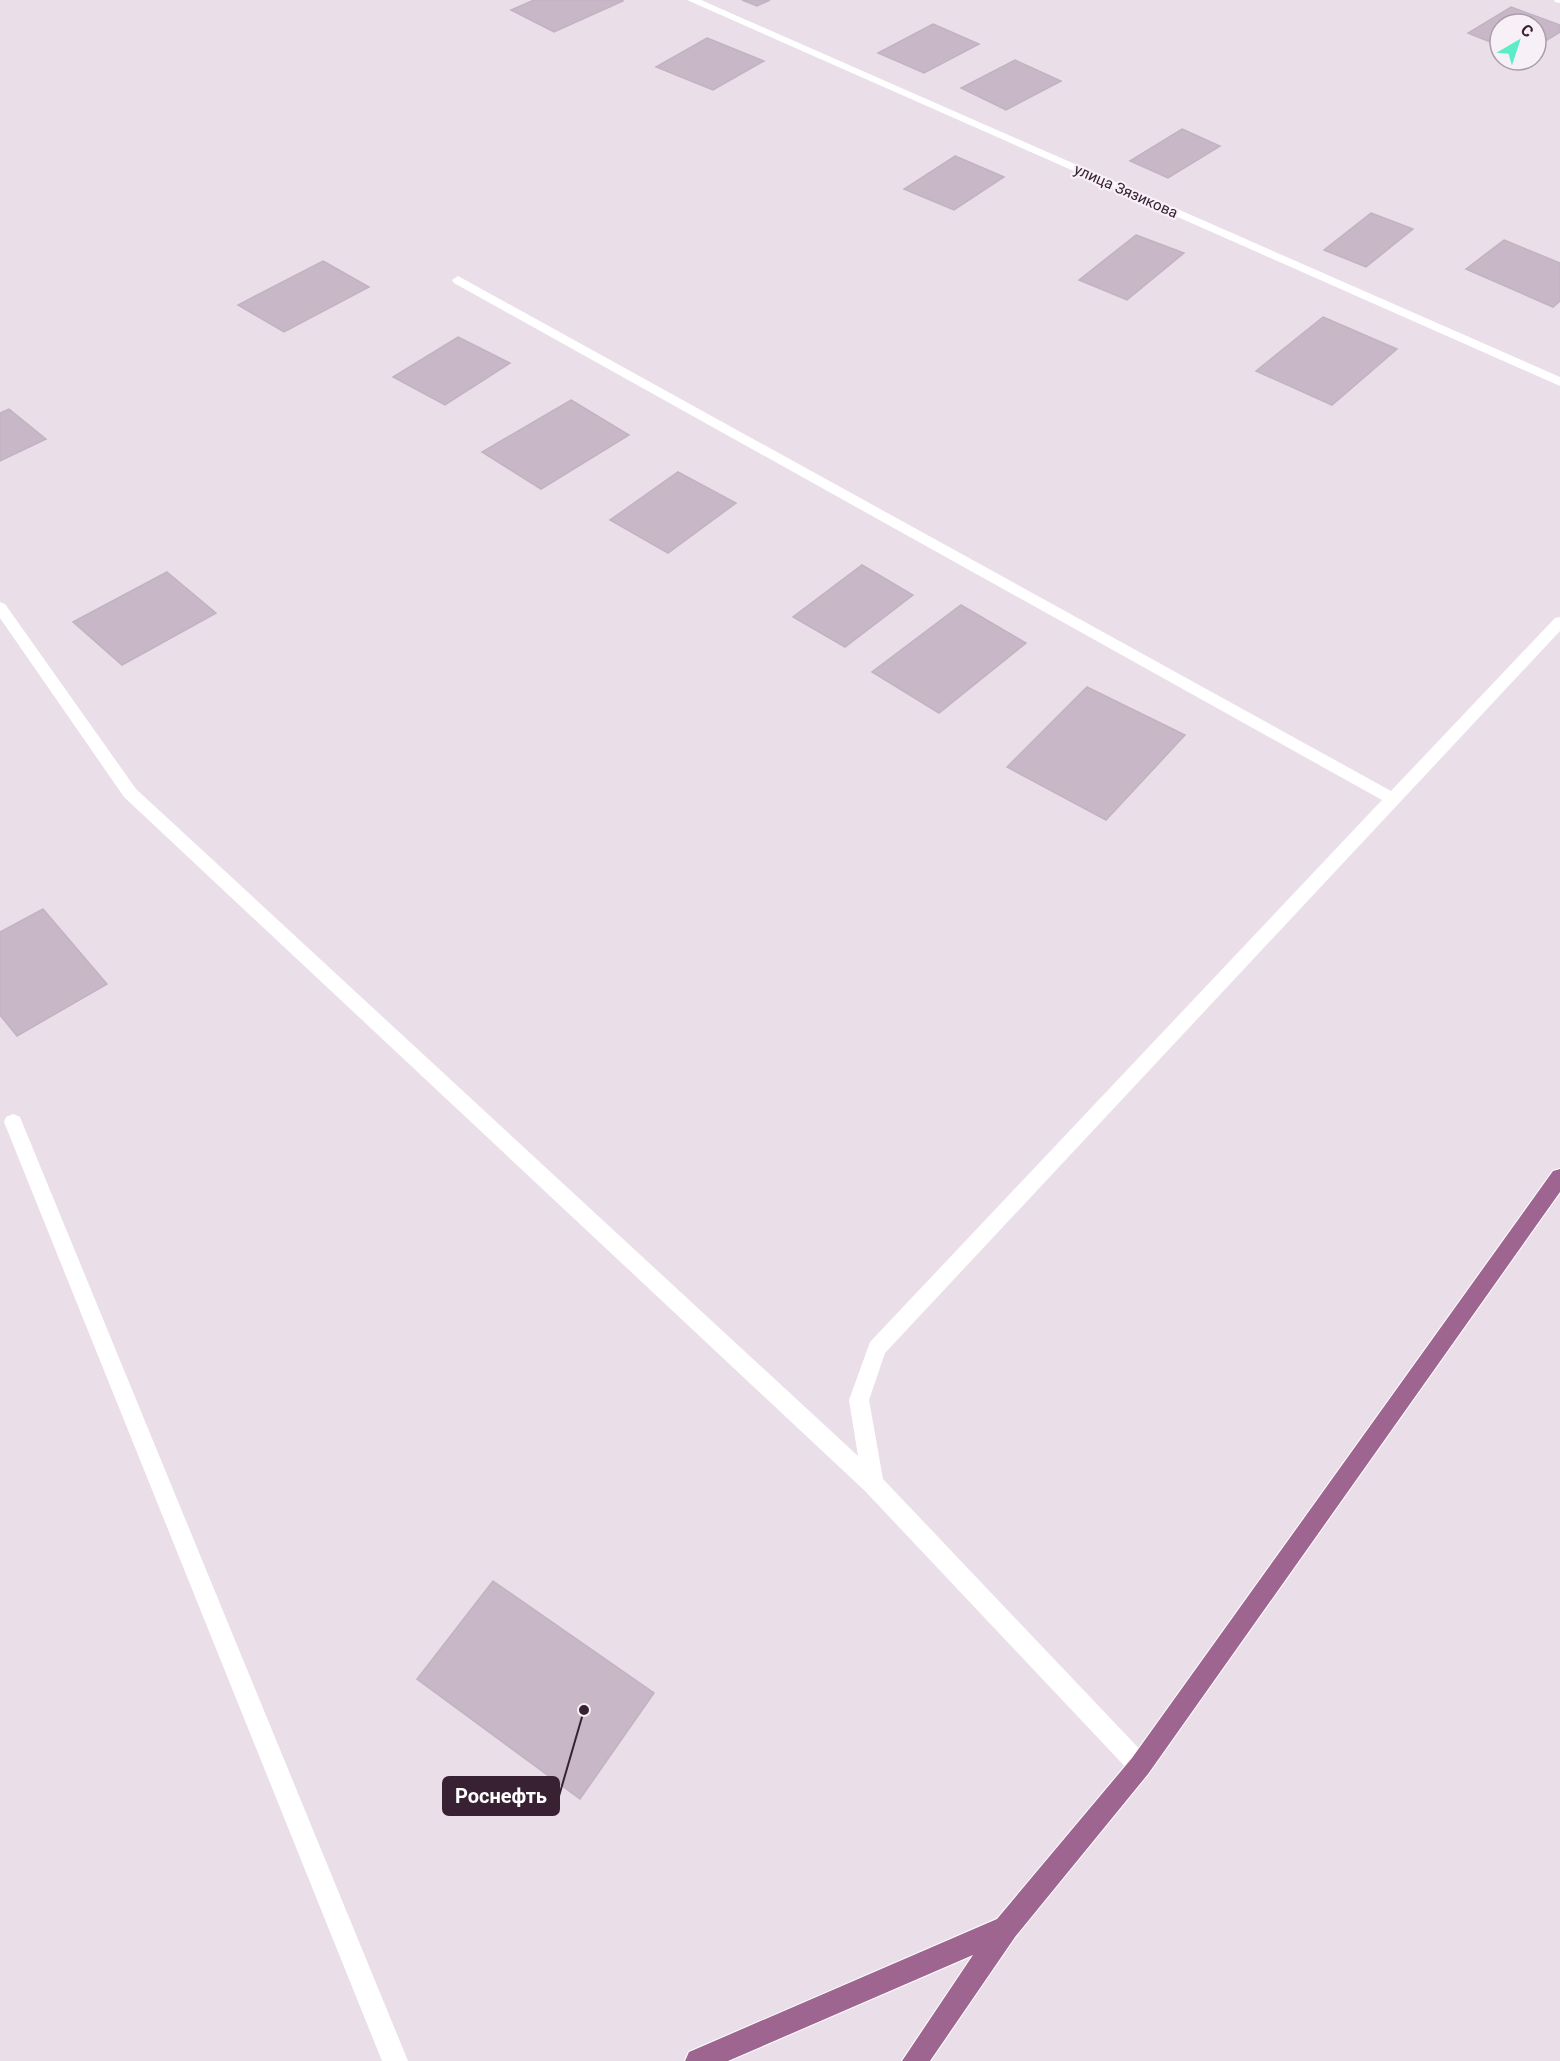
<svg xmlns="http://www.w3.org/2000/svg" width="1560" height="2061" viewBox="0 0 1560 2061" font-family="Roboto,sans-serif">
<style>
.building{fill:#c8b8c7;stroke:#c3b2c2;stroke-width:1.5}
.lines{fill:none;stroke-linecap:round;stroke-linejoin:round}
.major-casing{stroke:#fff;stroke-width:2}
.minor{fill:#fff;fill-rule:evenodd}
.major{fill:#9e6590;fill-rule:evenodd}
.labels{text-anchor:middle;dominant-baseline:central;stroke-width:4.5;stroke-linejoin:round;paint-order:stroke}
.far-street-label{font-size:15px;fill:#392134;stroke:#f7f0f7}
.leader{fill:none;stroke:#392134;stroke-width:2}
.callout-dot{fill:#392134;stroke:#f7f0f7;stroke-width:2}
.callout{fill:#392134;stroke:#392134;stroke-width:2}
.callout-label{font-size:20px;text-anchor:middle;font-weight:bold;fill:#fff}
</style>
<rect width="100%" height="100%" fill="#eadfe9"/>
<g class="building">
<path d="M 534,0 L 621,0 L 623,1 L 554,32 L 511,10 Z"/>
<path d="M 742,0 L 770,0 L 757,6 Z"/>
<path d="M 1511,7 L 1560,25 L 1560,32 L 1536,47 L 1536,24 L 1500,24 L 1500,46 L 1468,33 Z"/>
<path d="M 933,24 L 979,44 L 924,73 L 878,53 Z"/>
<path d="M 707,38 L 764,61 L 713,90 L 656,67 Z"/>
<path d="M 1015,60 L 1061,81 L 1006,110 L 961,88 Z"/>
<path d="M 1182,129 L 1220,146 L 1168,178 L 1130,161 Z"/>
<path d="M 955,156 L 1004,177 L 954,210 L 904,189 Z"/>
<path d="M 1371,213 L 1413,229 L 1366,267 L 1324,250 Z"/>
<path d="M 1136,235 L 1184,253 L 1127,300 L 1079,280 Z"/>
<path d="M 1504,240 L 1560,263 L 1560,301 L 1553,307 L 1466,269 Z"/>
<path d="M 323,261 L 369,287 L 284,332 L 238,305 Z"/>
<path d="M 1323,317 L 1397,349 L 1332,405 L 1256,371 Z"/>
<path d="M 458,337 L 510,363 L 445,405 L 393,377 Z"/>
<path d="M 571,400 L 629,435 L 541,489 L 482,452 Z"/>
<path d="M 9,409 L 46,439 L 0,461 L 0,413 Z"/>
<path d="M 678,472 L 736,503 L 668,553 L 610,520 Z"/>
<path d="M 862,565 L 913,595 L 845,647 L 793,617 Z"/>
<path d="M 167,572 L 216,613 L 122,665 L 73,622 Z"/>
<path d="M 961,605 L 1026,643 L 939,713 L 872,672 Z"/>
<path d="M 1087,687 L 1185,735 L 1106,820 L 1007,767 Z"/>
<path d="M 43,909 L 107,984 L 17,1036 L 0,1015 L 0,932 Z"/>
<path d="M 493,1581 L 654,1693 L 580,1799 L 417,1679 Z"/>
</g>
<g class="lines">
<g class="major-casing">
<path id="major" d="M 1560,1169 L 1560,1192 L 1148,1774 L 1015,1937 L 930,2061 L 902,2061 L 973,1955 L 728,2061 L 685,2061 L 689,2052 L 997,1919 L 1132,1758 L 1553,1171 Z"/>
</g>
<g class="minor">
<path d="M 687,0 L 701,0 L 1560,377 L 1560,386 Z"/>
<path d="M 1554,0 L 1560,0 L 1560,3 L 1555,2 Z"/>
<path d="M 458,276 L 1391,791 L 1555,618 L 1560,617 L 1560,631 L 885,1353 L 869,1400 L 883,1479 L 1148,1758 L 1152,1766 L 1148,1774 L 1140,1778 L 1132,1774 L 865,1491 L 124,797 L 0,618 L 0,602 L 5,604 L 136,789 L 858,1456 L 849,1400 L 870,1342 L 1382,800 L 454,283 L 452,280 Z"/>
<path d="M 13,1114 L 20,1117 L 22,1122 L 408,2061 L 382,2061 L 4,1122 L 6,1117 Z"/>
</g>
<use href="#major" class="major"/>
</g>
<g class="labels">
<g class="far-street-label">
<text transform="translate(1126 191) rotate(24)">улица Зязикова</text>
</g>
</g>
<path class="leader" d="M584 1710L559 1796"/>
<circle class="callout-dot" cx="584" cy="1710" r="6"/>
<rect class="callout" x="443" y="1777" width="116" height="38" rx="6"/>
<g class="callout-label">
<text x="501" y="1803">Роснефть</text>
</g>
<g transform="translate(1518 42) rotate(39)"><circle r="28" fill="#f7f0f7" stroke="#ab9da9" stroke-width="1.5"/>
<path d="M0-4.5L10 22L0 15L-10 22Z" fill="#5bedc8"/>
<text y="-9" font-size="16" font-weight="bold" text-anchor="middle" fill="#392134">С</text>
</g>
</svg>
